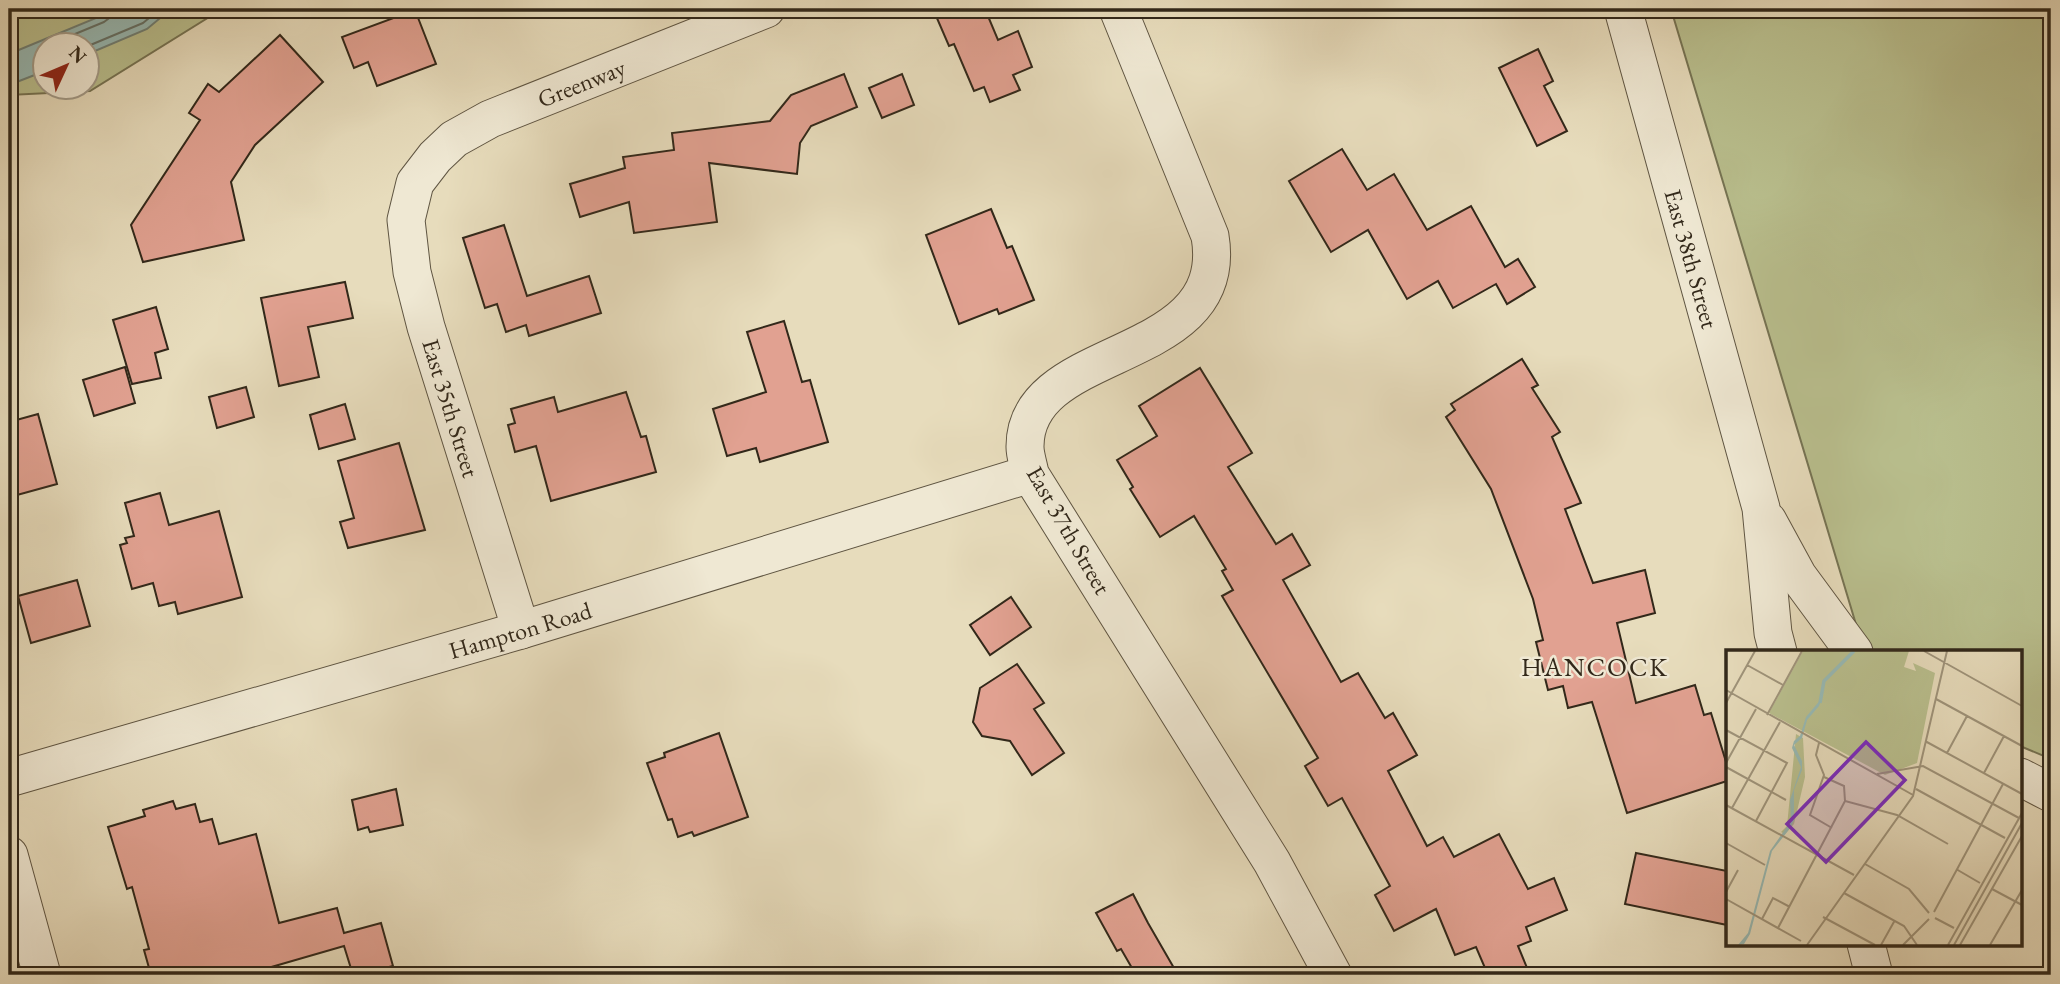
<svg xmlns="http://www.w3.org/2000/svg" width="2060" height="984" viewBox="0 0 2060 984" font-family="'EB Garamond',serif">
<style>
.green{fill:#b9bf8e;stroke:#767454;stroke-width:2;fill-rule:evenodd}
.water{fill:#97bab5;stroke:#6f8077;stroke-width:2}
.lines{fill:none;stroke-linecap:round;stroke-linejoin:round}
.shore{stroke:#647168;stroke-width:2}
.building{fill:#e1a191;stroke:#32281a;stroke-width:2}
.minor-casing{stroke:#5f5542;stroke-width:39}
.minor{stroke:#efe8d3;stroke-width:37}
.labels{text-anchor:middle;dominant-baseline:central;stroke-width:5;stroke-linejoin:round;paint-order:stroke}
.street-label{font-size:24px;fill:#32281a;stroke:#efe8d3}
.neighbourhood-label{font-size:26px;letter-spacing:2px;fill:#32281a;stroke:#efe8d3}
.inset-river{fill:none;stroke:#97bab5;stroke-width:3.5}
.inset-road{fill:none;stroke:#9f947b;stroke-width:2}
.view{fill:#7b2cbf;fill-opacity:0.15;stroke:#7b2cbf;stroke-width:3.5}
.inset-edge{fill:none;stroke:#32281a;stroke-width:3.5}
</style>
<rect width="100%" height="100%" fill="#e7dcbc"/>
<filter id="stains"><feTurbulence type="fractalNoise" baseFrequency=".00286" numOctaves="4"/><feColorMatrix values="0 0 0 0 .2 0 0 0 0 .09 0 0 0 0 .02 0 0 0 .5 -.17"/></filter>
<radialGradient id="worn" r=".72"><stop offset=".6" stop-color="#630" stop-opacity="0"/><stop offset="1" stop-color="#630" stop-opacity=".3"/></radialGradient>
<g class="green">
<path d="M 9,9 L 222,9 L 90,91 L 9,95 ZM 46,46 L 88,46 L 88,88 L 46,88 Z"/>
<path d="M 1671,9 L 2051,9 L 2051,759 L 2020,746 L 2020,652 L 1864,651 Z"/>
</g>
<path class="water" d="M 110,9 L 171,9 L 147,29 L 88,54 L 88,46 L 46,46 L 45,71 L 9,85 L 9,54 L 101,16 Z"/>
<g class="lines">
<g class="shore">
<path d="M 46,46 L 104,22 L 112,16 L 114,9"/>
<path d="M 88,46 L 143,23 L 160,9"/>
</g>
</g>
<g class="building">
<path d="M 933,9 L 985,9 L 998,40 L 1018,31 L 1032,67 L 1013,75 L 1020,90 L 990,102 L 984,87 L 974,91 L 954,44 L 949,46 Z"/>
<path d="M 415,10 L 436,64 L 377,86 L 368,62 L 354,68 L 342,37 Z"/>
<path d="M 280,35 L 323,82 L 255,145 L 231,182 L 244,240 L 143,262 L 131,225 L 200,120 L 189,113 L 208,84 L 219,92 Z"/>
<path d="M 1538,49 L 1553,81 L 1544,86 L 1567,131 L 1537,146 L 1499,68 Z"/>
<path d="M 844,74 L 857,107 L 811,126 L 800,143 L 797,174 L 709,163 L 717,222 L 634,233 L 629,202 L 580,217 L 570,184 L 625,168 L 623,157 L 674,150 L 672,133 L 770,121 L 791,95 Z"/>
<path d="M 902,74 L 914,105 L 882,118 L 869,88 Z"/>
<path d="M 1342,149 L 1367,190 L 1394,174 L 1427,230 L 1471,206 L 1505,267 L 1518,259 L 1535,287 L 1507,304 L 1496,284 L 1453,308 L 1438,281 L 1407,299 L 1368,230 L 1331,252 L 1289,181 Z"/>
<path d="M 991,209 L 1007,248 L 1012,246 L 1034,300 L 999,314 L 997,309 L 959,324 L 926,235 Z"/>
<path d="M 504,225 L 527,296 L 589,276 L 601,313 L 529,336 L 526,325 L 506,332 L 497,304 L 485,308 L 463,238 Z"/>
<path d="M 345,282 L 353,318 L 308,327 L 319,377 L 279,386 L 261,298 Z"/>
<path d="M 156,307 L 168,349 L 155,353 L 161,378 L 132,384 L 113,320 Z"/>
<path d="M 784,321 L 802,382 L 810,380 L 828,442 L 760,462 L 756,448 L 727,456 L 713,409 L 766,392 L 747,332 Z"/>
<path d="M 1522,359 L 1538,385 L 1532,388 L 1560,432 L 1552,437 L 1581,503 L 1565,509 L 1593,583 L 1645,570 L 1655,613 L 1617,623 L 1636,703 L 1695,685 L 1704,715 L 1711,713 L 1727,765 L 1727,781 L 1627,813 L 1592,702 L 1568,708 L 1563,686 L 1548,690 L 1536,642 L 1543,640 L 1533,599 L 1491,489 L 1446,417 L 1455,410 L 1451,404 Z"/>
<path d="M 125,367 L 135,403 L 94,416 L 83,380 Z"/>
<path d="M 1200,368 L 1252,453 L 1228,467 L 1276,544 L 1292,534 L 1310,565 L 1283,580 L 1341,682 L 1358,673 L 1385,718 L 1393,713 L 1417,755 L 1388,771 L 1427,846 L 1443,837 L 1454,857 L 1499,834 L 1528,889 L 1554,878 L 1567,910 L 1526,927 L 1531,941 L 1518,946 L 1530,975 L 1488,975 L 1476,947 L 1455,955 L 1436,909 L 1394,931 L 1375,895 L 1390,886 L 1342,798 L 1328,806 L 1305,766 L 1318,758 L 1222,596 L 1233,590 L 1222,571 L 1226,569 L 1194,516 L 1160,537 L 1130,489 L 1133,487 L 1117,460 L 1157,436 L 1139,406 Z"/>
<path d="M 246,387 L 254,417 L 217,428 L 209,397 Z"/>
<path d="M 626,392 L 641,437 L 646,436 L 656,472 L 551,501 L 536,446 L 515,452 L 508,425 L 515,423 L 511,409 L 554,397 L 558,412 Z"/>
<path d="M 345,404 L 355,439 L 319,449 L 310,415 Z"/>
<path d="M 38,414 L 57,484 L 17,495 L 9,466 L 9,422 Z"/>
<path d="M 399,443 L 425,530 L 348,548 L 340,522 L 354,518 L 338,461 Z"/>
<path d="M 160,493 L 169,525 L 219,511 L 242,597 L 178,614 L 175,602 L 159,606 L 153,583 L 132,589 L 120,545 L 127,543 L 125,538 L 134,536 L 125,503 Z"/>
<path d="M 77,580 L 90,626 L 31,643 L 18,596 Z"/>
<path d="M 1011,597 L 1031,627 L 990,655 L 970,625 Z"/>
<path d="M 1017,664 L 1044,703 L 1034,709 L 1064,753 L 1032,775 L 1010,741 L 982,736 L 973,722 L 980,688 Z"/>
<path d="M 719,733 L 748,817 L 694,836 L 692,832 L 678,837 L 672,819 L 668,820 L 647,763 L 665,757 L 664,753 Z"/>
<path d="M 396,789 L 403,825 L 370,832 L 368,827 L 358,830 L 352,800 Z"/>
<path d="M 173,801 L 176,809 L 195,804 L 200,822 L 212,819 L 219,844 L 256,834 L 279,923 L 337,908 L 344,933 L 381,923 L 393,966 L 381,969 L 383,975 L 353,975 L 344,946 L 261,970 L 262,975 L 151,975 L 144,950 L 149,949 L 132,887 L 127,889 L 108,827 L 145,816 L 143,810 Z"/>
<path d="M 1636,853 L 1727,871 L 1727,925 L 1625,904 Z"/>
<path d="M 1133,894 L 1148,923 L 1178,975 L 1136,975 L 1121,949 L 1117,951 L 1096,913 Z"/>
</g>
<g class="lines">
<g class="minor-casing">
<g id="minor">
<path d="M 1118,9 L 1210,236 C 1232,367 1024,341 1025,447 C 1025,456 1029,466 1030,474 L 1272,862 L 1333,975"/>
<path id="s1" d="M 1623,9 L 1761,508 L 1773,633 L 1778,652"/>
<path d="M 1768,521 L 1798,576 L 1854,652"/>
<path id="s2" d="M 521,630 L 426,327 L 412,272 L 406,220 L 415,183 L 435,157 L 454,139 L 490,119 L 766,9"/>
<path d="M 2020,777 L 2051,793"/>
<path id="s3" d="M 9,778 L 521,630 L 1030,474"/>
<path d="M 9,855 L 42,975"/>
<path d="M 1866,944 L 1874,975"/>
</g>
</g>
<use href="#minor" class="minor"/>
</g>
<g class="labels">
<g class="street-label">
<text stroke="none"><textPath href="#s2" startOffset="663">Greenway</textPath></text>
<text stroke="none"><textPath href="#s1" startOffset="259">East 38th Street</textPath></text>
<text transform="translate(451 408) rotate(73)">East 35th Street</text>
<text transform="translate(1069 530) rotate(60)">East 37th Street</text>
<text stroke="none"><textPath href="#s3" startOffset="532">Hampton Road</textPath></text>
</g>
<g class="neighbourhood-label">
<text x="1595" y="667">HANCOCK</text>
</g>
</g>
<g transform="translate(1726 650)">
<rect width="296" height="296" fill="#e7dcbc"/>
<path d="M 77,1 L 183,1 L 178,17 L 190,21 L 187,13 L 209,23 L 191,113 L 159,125 L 43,63 ZM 70,84 L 77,88 L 79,127 L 68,174 L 59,184 L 55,182 L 61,176 Z" fill="#b9bf8e"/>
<path d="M 96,48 L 93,56 L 81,70 L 76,88 L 68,95 L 76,111 L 76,120 L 68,140 L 68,170 L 65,177 L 46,201 L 24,284 L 18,294 L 12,295 L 22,283 L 44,201 L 65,171 L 64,150 L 75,117 L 66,98 L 68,91 L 74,86 L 80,67 Z" fill="#97bab5"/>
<path class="inset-river" d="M 94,53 L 98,31 L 128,1"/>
<path class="inset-road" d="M 198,1 L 296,56M 21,15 L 57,35M 0,40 L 187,145M 210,49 L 296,96M 0,53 L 29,1M 41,65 L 76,1M 0,80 L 61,113 L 30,171M 199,91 L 296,144M 93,93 L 90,105 L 98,125 L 84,165 L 106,178M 221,103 L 241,66M 0,113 L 30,59M 0,117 L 60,150M 258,123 L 278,86M 151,124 L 197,116 L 293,168M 98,127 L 118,136 L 119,151 L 171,165 L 222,194M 190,139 L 279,188M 0,155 L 128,225M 6,158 L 54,72M 0,193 L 39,215M 139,214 L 183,239 L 203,263M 230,219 L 254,233M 266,239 L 296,255M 0,242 L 12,220M 118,243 L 178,276 L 191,295M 0,249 L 75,291M 208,262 L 277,134M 97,267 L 149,295M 209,268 L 228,278M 36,269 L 47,248 L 64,257M 52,278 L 119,151M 81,295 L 187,146 L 221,1M 155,295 L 169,270M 177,295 L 203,269M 222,295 L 296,163M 228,295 L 296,173M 234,295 L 296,186M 264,295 L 296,240"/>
<path class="view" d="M 140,92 L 179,130 L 100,212 L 61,174 Z"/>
<rect width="296" height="296" class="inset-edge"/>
</g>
<rect width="2060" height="984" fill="none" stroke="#e7dcbc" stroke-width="35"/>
<rect x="10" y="10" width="2039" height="963" fill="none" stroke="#32281a" stroke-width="3.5"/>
<rect x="18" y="18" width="2025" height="949" fill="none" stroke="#32281a" stroke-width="2"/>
<g transform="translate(66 66) rotate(46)"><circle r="33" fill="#efe8d3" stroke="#a39b89" stroke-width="2"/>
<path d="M0-5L12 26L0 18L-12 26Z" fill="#8f2418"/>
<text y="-10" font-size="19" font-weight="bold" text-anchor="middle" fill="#32281a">N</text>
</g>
<rect width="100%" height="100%" filter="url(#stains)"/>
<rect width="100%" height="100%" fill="url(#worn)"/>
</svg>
